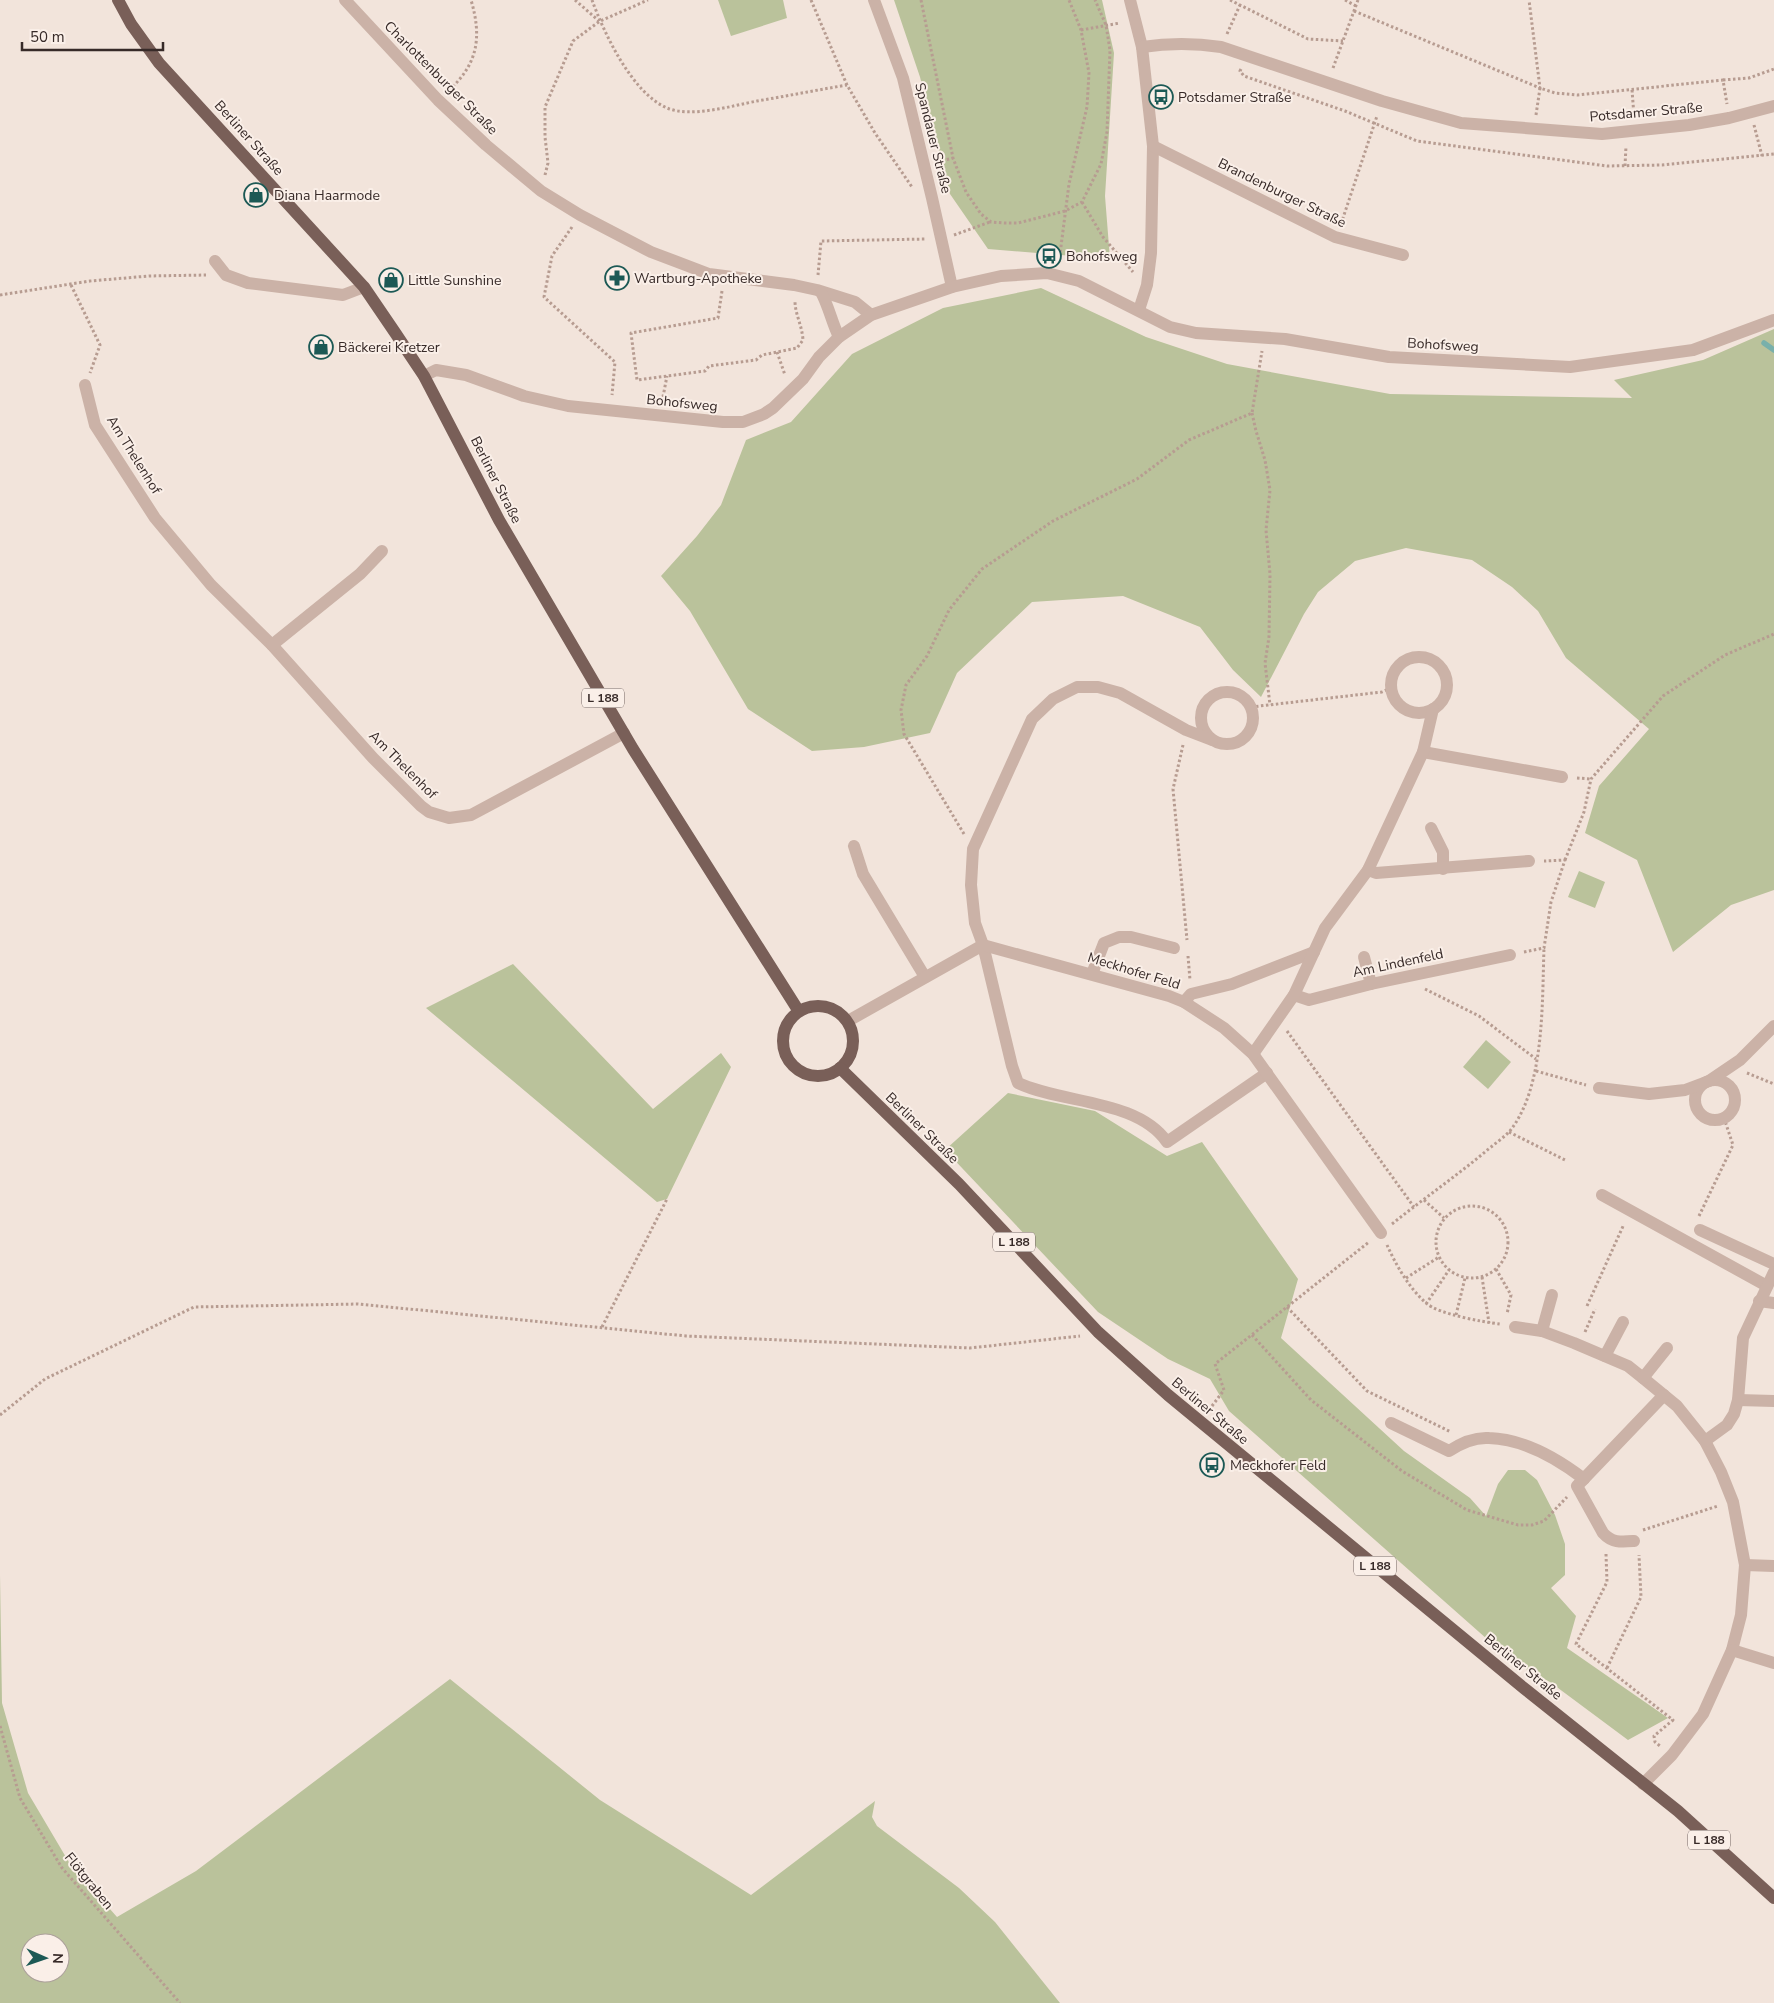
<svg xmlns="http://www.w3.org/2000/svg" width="1774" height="2003" viewBox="0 0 1774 2003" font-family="'Nunito Sans',sans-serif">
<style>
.green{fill:#bac29b;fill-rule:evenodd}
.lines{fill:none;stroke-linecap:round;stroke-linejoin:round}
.stream{stroke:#79b0ab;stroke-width:5.5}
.path{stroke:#b79c91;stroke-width:3;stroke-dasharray:2.5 2.5;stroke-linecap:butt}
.minor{stroke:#cbb2a7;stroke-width:12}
.major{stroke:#795f58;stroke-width:12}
.labels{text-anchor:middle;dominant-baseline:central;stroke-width:4;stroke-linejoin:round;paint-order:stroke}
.shield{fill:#faefe8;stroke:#726562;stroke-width:1}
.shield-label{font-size:12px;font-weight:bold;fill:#372a28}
.street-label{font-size:14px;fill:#372a28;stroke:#faefe8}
.poi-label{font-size:14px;fill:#372a28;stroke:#faefe8;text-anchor:start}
</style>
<rect width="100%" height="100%" fill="#f2e4db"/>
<g class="green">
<path d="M 718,0 L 783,0 L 787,18 L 731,36 Z"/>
<path d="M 894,0 L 1102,0 L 1114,53 L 1105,196 L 1110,259 L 988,249 L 950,194 L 920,77 Z"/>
<path d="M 1041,288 L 1146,337 L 1227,364 L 1390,394 L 1632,398 L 1614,380 L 1703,360 L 1774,329 L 1774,890 L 1731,905 L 1673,952 L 1637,860 L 1585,833 L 1599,786 L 1649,729 L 1566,658 L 1538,611 L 1512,587 L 1472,560 L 1406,548 L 1355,561 L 1318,592 L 1304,614 L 1261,697 L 1233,670 L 1200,627 L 1123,596 L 1032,602 L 957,673 L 930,733 L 864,747 L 812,751 L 748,709 L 690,611 L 661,576 L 697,536 L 721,505 L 746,440 L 791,422 L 852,354 L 943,308 Z"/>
<path d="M 1579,871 L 1605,882 L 1595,908 L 1568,897 Z"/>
<path d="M 513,964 L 653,1109 L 721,1053 L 731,1067 L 667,1199 L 657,1202 L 426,1008 Z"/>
<path d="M 1486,1040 L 1511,1062 L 1488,1089 L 1463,1067 Z"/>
<path d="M 1008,1093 L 1095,1111 L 1167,1156 L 1202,1142 L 1298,1279 L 1281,1338 L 1404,1451 L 1470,1498 L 1486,1516 L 1498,1484 L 1508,1470 L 1525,1470 L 1537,1480 L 1555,1515 L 1565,1544 L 1565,1575 L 1551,1588 L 1576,1616 L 1567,1648 L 1668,1718 L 1628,1740 L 1550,1682 L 1513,1662 L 1229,1411 L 1210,1379 L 1168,1359 L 1098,1312 L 945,1150 Z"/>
<path d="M 0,1575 L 2,1703 L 28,1793 L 70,1864 L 117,1917 L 196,1871 L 450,1679 L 600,1800 L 751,1895 L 875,1801 L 872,1817 L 877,1826 L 959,1888 L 995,1922 L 1060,2003 L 0,2003 ZM 30,1943 L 60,1943 L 60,1973 L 30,1973 Z"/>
</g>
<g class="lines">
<path class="stream" d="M 1764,343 L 1774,350"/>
<g class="path">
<path d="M 575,0 L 599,21"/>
<path d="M 592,0 C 604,33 632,93 667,108 C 691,118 731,106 757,101 C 787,96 817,90 847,85"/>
<path d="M 811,0 L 847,85 L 875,133 L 912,187"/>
<path d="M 921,0 L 953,158 L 966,192 L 981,214 L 991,222 L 1004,223 L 1018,223 L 1065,211 L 1082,202 L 1101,164 L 1107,132 L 1110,50 L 1106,25 L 1095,0"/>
<path d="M 1230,0 L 1308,39 L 1343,41"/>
<path d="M 1345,0 L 1356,6"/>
<path d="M 1354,11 L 1540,88 L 1529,0"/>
<path d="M 1081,30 L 1120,23"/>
<path d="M 1227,34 L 1240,5"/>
<path d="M 1333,68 L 1358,0"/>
<path d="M 1241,69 L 1240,71 L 1244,76 L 1345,111 L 1417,141 L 1607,166 L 1662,165 L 1774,154"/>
<path d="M 1723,80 L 1749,78 L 1774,69"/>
<path d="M 449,90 C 478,64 482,37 471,0"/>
<path d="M 1632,90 L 1634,116"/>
<path d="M 1536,115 L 1540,88 L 1555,93 L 1578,95 L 1723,80 L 1727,104"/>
<path d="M 1754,125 L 1762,156"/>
<path d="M 937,162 L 953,158"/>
<path d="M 1625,166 L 1626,146"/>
<path d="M 545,175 L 548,163 L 545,137 L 545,107 L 573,41 L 600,21 L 648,0"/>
<path d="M 1082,202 L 1103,237 L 1133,272"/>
<path d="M 1341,224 L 1377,116"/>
<path d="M 572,227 L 552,256 L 544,297 L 615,362 L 612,395"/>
<path d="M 954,235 L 990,222"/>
<path d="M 1059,262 L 1069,184 L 1087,107 L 1089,73 L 1081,30 L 1069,0"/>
<path d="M 818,275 L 821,241 L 926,239"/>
<path d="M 71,285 L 100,345 L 90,373"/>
<path d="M 722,291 L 718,318 L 631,333 L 637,380 L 705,371 L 709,366 L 756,360 L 762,355 L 797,348 L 803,340 C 802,325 795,314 795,301"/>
<path d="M 0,295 L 90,281 L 149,276 L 206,275"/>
<path d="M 777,352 L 785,375"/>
<path d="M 662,402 L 667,376"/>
<path d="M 1252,413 L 1256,431 L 1265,460 L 1270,490 L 1266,530 L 1270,574 L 1269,637 L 1265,663 L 1270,705"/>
<path d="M 1251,707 L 1382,692 L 1391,688"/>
<path d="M 1183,745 L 1173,789 L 1187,940"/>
<path d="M 1577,778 L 1591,779"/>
<path d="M 964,834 L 904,734 L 901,710 L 906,685 L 927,656 L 949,610 L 982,569 L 1053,521 L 1137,479 L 1189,440 L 1252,413 L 1262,351"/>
<path d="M 1565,860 L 1584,812 L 1591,779 L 1663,696 L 1725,655 L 1774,634"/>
<path d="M 1524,952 L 1544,948 L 1551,902 L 1565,860 L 1544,861"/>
<path d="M 1188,956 L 1190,980"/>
<path d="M 1425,989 L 1479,1016 L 1536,1059"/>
<path d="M 1287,1031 L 1414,1207"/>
<path d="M 1536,1071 L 1586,1085"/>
<path d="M 1747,1073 L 1774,1084"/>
<path d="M 1509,1132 L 1567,1161"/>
<path d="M 1424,1200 L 1444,1218"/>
<circle cx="1472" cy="1242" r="36"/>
<path d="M 1699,1216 L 1733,1145 L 1724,1118"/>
<path d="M 1392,1224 C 1423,1199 1455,1177 1485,1152 C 1493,1145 1502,1139 1509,1132 C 1545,1089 1542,1002 1544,948"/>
<path d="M 1387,1245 C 1396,1265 1409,1288 1426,1303 C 1438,1314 1483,1322 1500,1324"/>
<path d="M 1496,1269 L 1511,1295 L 1507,1314"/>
<path d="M 1482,1277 L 1489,1323"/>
<path d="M 1406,1278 L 1439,1257"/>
<path d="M 1426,1304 L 1449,1270"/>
<path d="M 1587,1306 L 1624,1224"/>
<path d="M 1287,1307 L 1367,1391 L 1451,1432"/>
<path d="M 1456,1315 L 1465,1278"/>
<path d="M 602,1327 L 667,1199"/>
<path d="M 1585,1332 L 1595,1309"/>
<path d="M 1252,1335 L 1311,1400 L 1402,1471 L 1467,1510 L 1518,1525 L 1532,1525 L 1544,1521 L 1567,1497"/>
<path d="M 1209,1410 L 1224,1390 L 1215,1364 L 1369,1242"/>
<path d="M 0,1415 L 45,1379 L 194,1307 L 358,1304 L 686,1336 L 970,1348 L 1080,1336"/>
<path d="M 1643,1530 L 1718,1506"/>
<path d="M 1606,1554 L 1607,1582 L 1576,1644 L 1673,1720 L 1654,1736 L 1655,1742 L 1660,1746"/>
<path d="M 1607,1668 L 1641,1597 L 1639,1555"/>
<path d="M 0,1726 L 20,1798 L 62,1868 L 180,2003"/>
</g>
<g class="minor">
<path d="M 345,0 L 438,100 L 486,145 L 541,191 L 580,215 L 651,252 L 709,274 L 794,285 L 817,290 L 855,302 L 871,315"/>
<path d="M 874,0 L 903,78 L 932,198 L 952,287"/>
<path d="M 1130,0 L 1142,47 L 1153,146 L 1151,253 L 1147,285 L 1139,310"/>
<path d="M 1142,47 C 1169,43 1194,43 1221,47 L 1382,101 L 1461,123 L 1602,134 L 1689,125 L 1729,118 L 1774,106"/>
<path d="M 1153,146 L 1335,237 L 1403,255"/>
<path d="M 215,261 L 226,275 L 248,283 L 343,295 L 364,287"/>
<path d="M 821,292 C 829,307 832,323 839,337"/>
<path d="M 424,376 L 436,370 L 466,375 L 524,396 L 568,406 L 723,422 L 743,422 L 764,414 L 773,408 L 803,379 L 819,357 L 839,337 L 871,315 L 952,287 L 1001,276 L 1047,273 L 1079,281 L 1170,327 L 1196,333 L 1285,339 L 1389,357 L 1570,367 L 1693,350 L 1774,320"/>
<path d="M 85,385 L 95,425 L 155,518 L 211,585 L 272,645 L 373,758 L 421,806 L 429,812 L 449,818 L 471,815 L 624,733"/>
<path d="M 272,645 L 360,574 L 382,551"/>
<circle cx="1419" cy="685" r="28"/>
<circle cx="1227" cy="718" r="26"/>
<path d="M 1212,740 L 1186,730 L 1120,693 L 1098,687 L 1077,687 L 1053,699 L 1032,719 L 973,849 L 971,885 L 975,923 L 983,945 L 1012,1066 L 1018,1083 C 1063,1104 1137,1099 1167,1142 L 1267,1073"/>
<path d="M 1423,752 L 1562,777"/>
<path d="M 1431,828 L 1443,852 L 1443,869"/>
<path d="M 854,846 L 863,874 L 925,977"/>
<path d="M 1368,870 L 1376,873 L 1529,861"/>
<path d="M 1364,957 L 1371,984"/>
<path d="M 1092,974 L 1104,943 L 1119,937 L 1131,937 L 1174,948"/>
<path d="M 1294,995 L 1309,1000 L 1371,984 L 1510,955"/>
<path d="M 1184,1002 L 1191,994 L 1232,984 L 1314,952"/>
<path d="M 848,1021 L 983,945 L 1169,996 L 1184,1002 L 1224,1028 L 1253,1054 L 1381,1233"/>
<path d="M 1253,1054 L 1294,995 L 1325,928 L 1368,870 L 1423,752 L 1433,709"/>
<circle cx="1715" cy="1100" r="20"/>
<path d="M 1599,1088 L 1649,1094 L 1685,1090 L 1709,1081 L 1740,1060 L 1774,1026"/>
<path d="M 1602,1195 L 1767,1286"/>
<path d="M 1700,1230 L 1774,1264"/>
<path d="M 1759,1301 L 1774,1303"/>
<path d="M 1515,1327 L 1542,1331 L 1574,1343 L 1628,1366 L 1643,1378 L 1677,1406 L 1705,1441 L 1721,1472 L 1733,1502 L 1745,1565 L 1741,1615 L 1732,1650 L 1703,1714 L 1672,1755 L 1643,1784"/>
<path d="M 1542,1331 L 1552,1295"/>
<path d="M 1605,1356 L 1623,1322"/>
<path d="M 1643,1378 L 1667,1348"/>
<path d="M 1738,1400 L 1774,1401"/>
<path d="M 1391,1423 L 1449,1451 C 1461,1443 1475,1437 1489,1438 C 1523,1439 1558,1459 1584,1479"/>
<path d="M 1705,1441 L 1727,1425 L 1734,1414 L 1738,1400 L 1743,1338 L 1774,1272"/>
<path d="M 1634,1541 C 1621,1542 1612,1543 1603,1533 L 1577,1486 L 1664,1395"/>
<path d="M 1745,1565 L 1774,1566"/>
<path d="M 1732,1650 L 1774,1663"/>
</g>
<g class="major">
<path d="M 118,0 L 131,24 L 159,63 L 364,287 L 396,334 L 424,376 L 499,520 L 633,749 L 798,1010"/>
<circle cx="818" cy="1041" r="35"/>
<path d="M 840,1068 L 959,1184 L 1098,1332 L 1168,1395 L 1525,1689 L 1678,1811 L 1774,1898"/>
</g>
</g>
<defs>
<g id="bus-ring" transform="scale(1.25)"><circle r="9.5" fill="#faefe8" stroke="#1c5955" stroke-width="1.5"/><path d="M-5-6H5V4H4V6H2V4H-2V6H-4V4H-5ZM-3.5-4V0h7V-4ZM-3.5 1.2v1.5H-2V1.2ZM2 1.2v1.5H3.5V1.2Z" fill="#1c5955"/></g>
<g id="shop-ring" transform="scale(1.25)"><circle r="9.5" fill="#faefe8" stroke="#1c5955" stroke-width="1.5"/><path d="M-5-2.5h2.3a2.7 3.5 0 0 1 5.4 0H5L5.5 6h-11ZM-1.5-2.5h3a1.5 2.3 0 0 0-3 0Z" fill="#1c5955"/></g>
<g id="pharmacy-ring" transform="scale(1.25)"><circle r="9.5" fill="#faefe8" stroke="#1c5955" stroke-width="1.5"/><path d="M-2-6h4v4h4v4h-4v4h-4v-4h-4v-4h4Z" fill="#1c5955"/></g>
</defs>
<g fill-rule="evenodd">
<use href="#bus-ring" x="1161" y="97"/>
<use href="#shop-ring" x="256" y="195"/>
<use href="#bus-ring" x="1049" y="256"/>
<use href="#pharmacy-ring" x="617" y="278"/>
<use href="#shop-ring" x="391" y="280"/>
<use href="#shop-ring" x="321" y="347"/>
<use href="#bus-ring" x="1212" y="1465"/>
</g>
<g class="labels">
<g class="shield">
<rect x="582" y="688.5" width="42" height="19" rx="4"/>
<rect x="993" y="1232.5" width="42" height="19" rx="4"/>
<rect x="1354" y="1556.5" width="42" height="19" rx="4"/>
<rect x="1688" y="1830.5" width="42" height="19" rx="4"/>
</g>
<g class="shield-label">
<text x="603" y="698">L 188</text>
<text x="1014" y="1242">L 188</text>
<text x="1375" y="1566">L 188</text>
<text x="1709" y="1840">L 188</text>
</g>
<g class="street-label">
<text transform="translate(441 78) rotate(45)">Charlottenburger Straße</text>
<text transform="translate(1646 112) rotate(-5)">Potsdamer Straße</text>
<text transform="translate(249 138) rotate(48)">Berliner Straße</text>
<text transform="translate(933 138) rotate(76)">Spandauer Straße</text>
<text transform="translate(1282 193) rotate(26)">Brandenburger Straße</text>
<text transform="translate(1443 345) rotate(3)">Bohofsweg</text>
<text transform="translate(682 403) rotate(6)">Bohofsweg</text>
<text transform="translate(134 455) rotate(58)">Am Thelenhof</text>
<text transform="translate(496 480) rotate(63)">Berliner Straße</text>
<text transform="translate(403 765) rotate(45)">Am Thelenhof</text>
<text transform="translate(1398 963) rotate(-12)">Am Lindenfeld</text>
<text transform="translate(1134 971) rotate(17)">Meckhofer Feld</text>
<text transform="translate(922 1128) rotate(44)">Berliner Straße</text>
<text transform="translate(1210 1411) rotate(40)">Berliner Straße</text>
<text transform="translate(1523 1667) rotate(39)">Berliner Straße</text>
<text transform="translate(89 1881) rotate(51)">Flötgraben</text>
</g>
<g class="poi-label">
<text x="1178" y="97">Potsdamer Straße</text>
<text x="274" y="195">Diana Haarmode</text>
<text x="1066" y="256">Bohofsweg</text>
<text x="634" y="278">Wartburg-Apotheke</text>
<text x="408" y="280">Little Sunshine</text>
<text x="338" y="347">Bäckerei Kretzer</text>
<text x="1230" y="1465">Meckhofer Feld</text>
</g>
</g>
<g transform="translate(45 1958) rotate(92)"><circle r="24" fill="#faefe8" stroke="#aca09b"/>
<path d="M0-4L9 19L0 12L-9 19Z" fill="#1c5955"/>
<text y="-8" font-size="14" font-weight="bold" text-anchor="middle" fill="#372a28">N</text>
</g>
<path d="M22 42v8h141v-8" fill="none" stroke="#372a28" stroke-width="2.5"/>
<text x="30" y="42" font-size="15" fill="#372a28" stroke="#faefe8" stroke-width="4" paint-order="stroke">50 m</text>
</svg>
